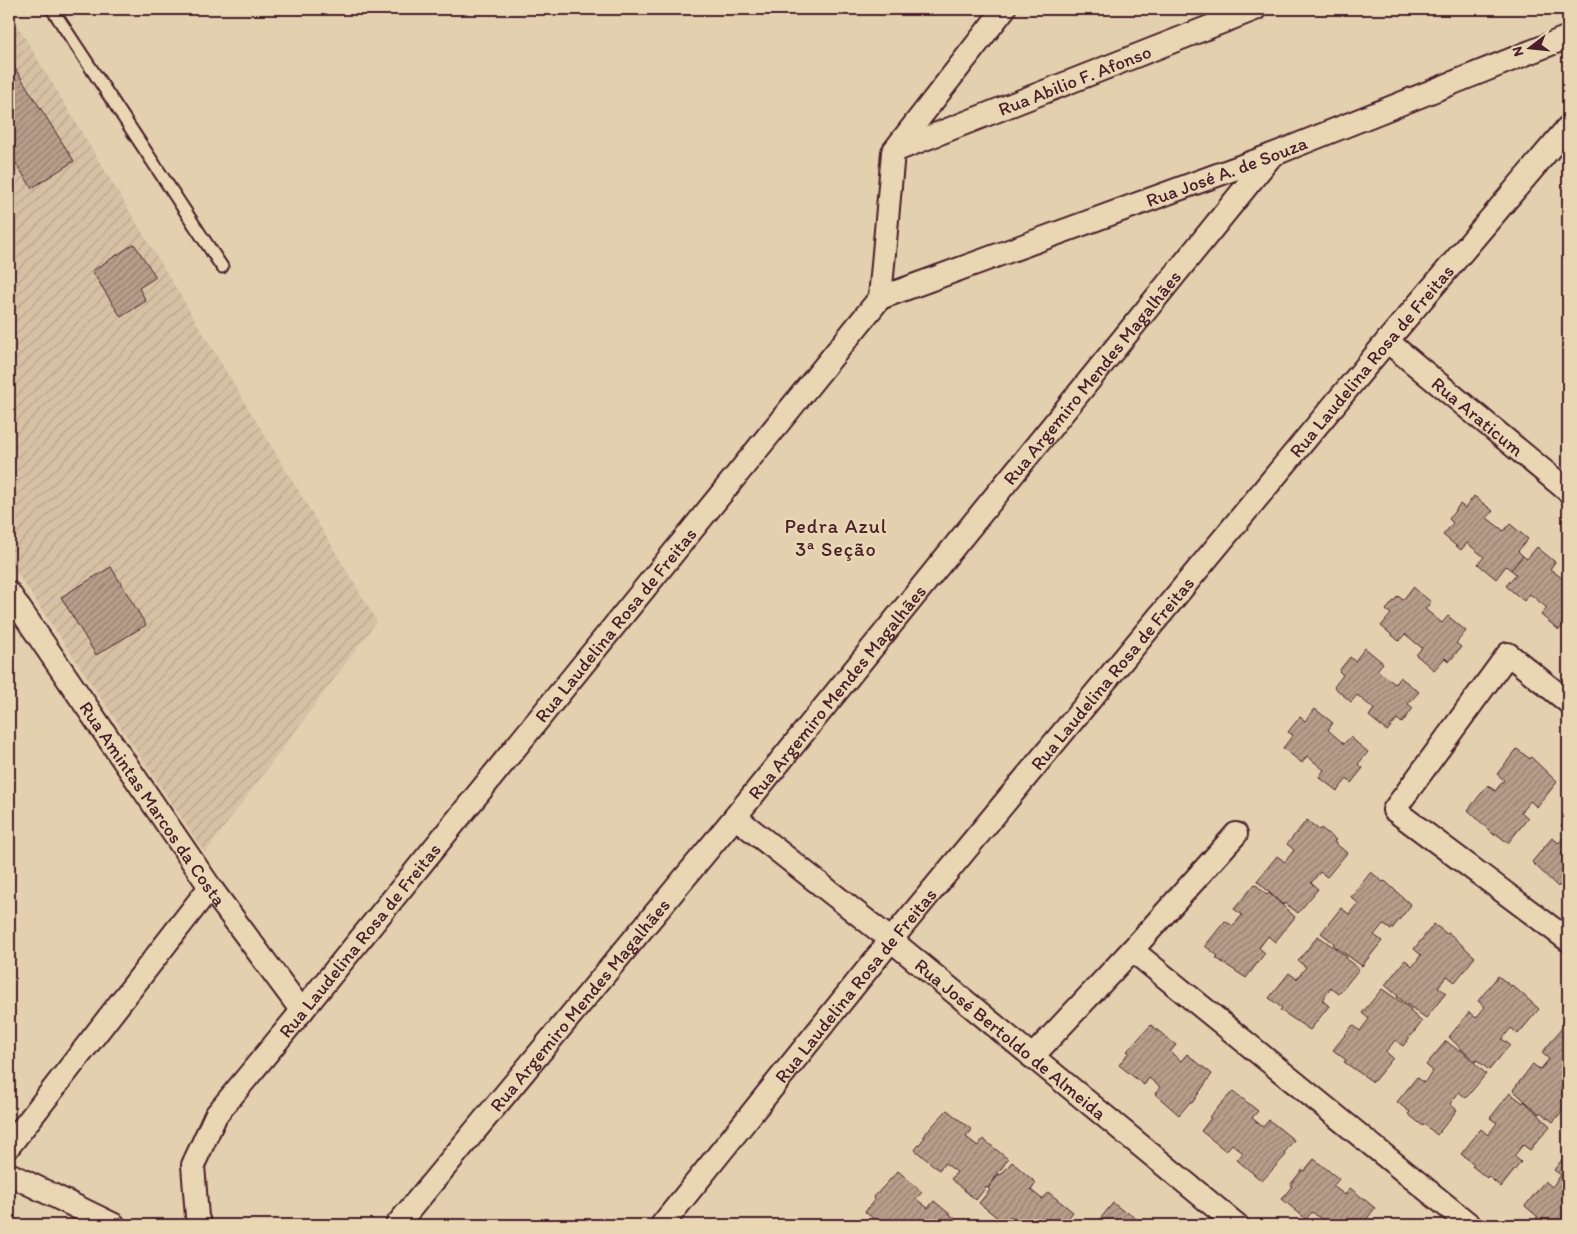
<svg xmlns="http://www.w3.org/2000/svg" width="1577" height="1234" viewBox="0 0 1577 1234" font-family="Itim,sans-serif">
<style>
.industrial{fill:url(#industrial-furrows)}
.building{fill:url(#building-hatch);stroke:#4a1f2b}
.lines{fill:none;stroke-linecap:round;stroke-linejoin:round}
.service-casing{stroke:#4a1f2b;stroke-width:15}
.minor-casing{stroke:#4a1f2b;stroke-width:26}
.service{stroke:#e9d7b4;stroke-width:11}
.minor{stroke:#e9d7b4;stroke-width:22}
.labels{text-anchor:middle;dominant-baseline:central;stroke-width:5;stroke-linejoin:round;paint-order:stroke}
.street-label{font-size:19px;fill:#4a1f2b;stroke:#e9d7b4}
.neighbourhood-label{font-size:20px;letter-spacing:1px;fill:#4a1f2b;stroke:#e9d7b4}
</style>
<defs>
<pattern id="industrial-furrows" width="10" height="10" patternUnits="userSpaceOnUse" patternTransform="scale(1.25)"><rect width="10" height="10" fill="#d6c1a4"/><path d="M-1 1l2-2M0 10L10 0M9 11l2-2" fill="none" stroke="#b9a58d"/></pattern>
<pattern id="building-hatch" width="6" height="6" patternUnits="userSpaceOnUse" patternTransform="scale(1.25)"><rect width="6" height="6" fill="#b79e8a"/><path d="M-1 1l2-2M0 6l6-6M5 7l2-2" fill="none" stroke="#978071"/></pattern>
</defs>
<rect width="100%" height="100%" fill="#e3d0af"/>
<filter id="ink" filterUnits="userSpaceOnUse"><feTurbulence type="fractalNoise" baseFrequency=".02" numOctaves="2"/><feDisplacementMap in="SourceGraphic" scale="10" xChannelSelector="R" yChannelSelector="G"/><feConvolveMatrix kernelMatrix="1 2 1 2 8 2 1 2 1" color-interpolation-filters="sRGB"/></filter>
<g filter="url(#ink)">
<path class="industrial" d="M 9,12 L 377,621 L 205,853 L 9,561 Z"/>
<g class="building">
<path d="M 9,59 L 74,161 L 32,188 L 9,153 Z"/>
<path d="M 134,244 L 156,277 L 139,288 L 146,301 L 121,317 L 92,271 Z"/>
<path d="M 1474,496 L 1493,511 L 1487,518 L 1504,531 L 1510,524 L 1528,539 L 1518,551 L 1523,556 L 1511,570 L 1506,566 L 1496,579 L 1478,564 L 1484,557 L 1467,543 L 1461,550 L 1443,535 L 1453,523 L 1449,519 L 1460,504 L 1465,508 Z"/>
<path d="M 1537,547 L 1555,562 L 1550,569 L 1567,582 L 1568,581 L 1568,618 L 1559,630 L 1541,615 L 1547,608 L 1530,594 L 1524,601 L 1506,586 L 1516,574 L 1511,570 L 1523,556 L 1527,559 Z"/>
<path d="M 111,567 L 146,625 L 96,655 L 61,597 Z"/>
<path d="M 1413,587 L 1431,602 L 1425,609 L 1442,623 L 1448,616 L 1466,631 L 1456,643 L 1461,647 L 1449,662 L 1445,658 L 1434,670 L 1416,655 L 1422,648 L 1405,634 L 1399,641 L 1381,626 L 1391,614 L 1386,610 L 1398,596 L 1403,600 Z"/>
<path d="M 1365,648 L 1383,663 L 1377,670 L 1395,684 L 1400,677 L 1419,692 L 1408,704 L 1413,708 L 1402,723 L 1397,719 L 1387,731 L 1369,716 L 1374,709 L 1357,695 L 1351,702 L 1334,687 L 1343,675 L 1339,671 L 1350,657 L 1355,661 Z"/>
<path d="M 1315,709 L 1333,723 L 1328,730 L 1344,744 L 1350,737 L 1368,752 L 1358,764 L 1363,768 L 1351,783 L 1347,779 L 1337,791 L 1319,777 L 1324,770 L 1307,756 L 1302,763 L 1283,748 L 1293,735 L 1288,732 L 1300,717 L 1305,721 Z"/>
<path d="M 1517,749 L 1530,759 L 1531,757 L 1557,782 L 1537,807 L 1530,801 L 1521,812 L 1528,818 L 1508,843 L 1495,833 L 1494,835 L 1468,810 L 1488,785 L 1495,791 L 1504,780 L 1497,774 Z"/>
<path d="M 1568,817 L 1568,892 L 1559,885 L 1558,887 L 1532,862 L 1552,838 L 1559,843 L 1568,832 L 1561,826 Z"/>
<path d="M 1307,820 L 1319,830 L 1321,828 L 1336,840 L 1334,842 L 1347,853 L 1327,877 L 1320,872 L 1311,883 L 1318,889 L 1298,913 L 1285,903 L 1283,905 L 1257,881 L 1277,856 L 1285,862 L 1294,850 L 1287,844 Z"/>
<path d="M 1371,872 L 1383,882 L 1385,881 L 1411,905 L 1391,930 L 1383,924 L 1374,935 L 1382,941 L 1362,966 L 1333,945 L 1334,943 L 1321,933 L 1341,908 L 1349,914 L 1358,903 L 1351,897 Z"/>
<path d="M 1255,884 L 1267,895 L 1269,893 L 1295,917 L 1275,942 L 1268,936 L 1259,948 L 1265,953 L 1246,978 L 1216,958 L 1218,956 L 1205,946 L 1225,921 L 1233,926 L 1242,915 L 1234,909 Z"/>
<path d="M 1434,924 L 1447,934 L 1449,933 L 1475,957 L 1455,982 L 1447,976 L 1438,987 L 1446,993 L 1426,1018 L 1397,997 L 1398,996 L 1385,985 L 1405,960 L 1413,966 L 1421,955 L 1414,949 Z"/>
<path d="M 1318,936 L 1347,957 L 1346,959 L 1359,969 L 1339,994 L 1331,988 L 1322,1000 L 1329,1006 L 1310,1030 L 1280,1010 L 1282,1008 L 1269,998 L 1289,973 L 1297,979 L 1306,967 L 1298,961 Z"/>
<path d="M 1498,976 L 1511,986 L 1512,985 L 1539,1009 L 1518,1034 L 1511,1028 L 1502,1039 L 1510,1045 L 1489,1070 L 1477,1060 L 1475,1062 L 1449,1037 L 1469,1012 L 1476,1018 L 1485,1007 L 1478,1001 Z"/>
<path d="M 1382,989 L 1411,1009 L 1410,1011 L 1422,1022 L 1403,1046 L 1395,1040 L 1386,1052 L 1393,1058 L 1373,1082 L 1344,1062 L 1346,1060 L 1333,1050 L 1353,1025 L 1360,1031 L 1369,1019 L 1362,1013 Z"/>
<path d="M 1151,1025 L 1176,1045 L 1170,1052 L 1181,1061 L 1187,1054 L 1212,1074 L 1192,1103 L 1190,1102 L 1179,1115 L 1155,1094 L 1160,1087 L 1149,1078 L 1144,1085 L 1119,1065 L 1129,1052 L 1127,1051 Z"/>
<path d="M 1562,1028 L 1568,1033 L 1568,1089 L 1566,1091 L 1568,1093 L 1568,1104 L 1553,1122 L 1540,1112 L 1539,1114 L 1513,1090 L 1533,1064 L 1540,1070 L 1549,1059 L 1542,1053 Z"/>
<path d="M 1446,1041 L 1459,1051 L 1460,1049 L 1486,1074 L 1466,1098 L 1459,1092 L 1450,1104 L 1457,1110 L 1437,1135 L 1424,1124 L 1423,1126 L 1408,1114 L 1410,1112 L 1397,1102 L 1417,1077 L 1424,1083 L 1433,1071 L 1426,1065 Z"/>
<path d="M 1233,1091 L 1258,1111 L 1252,1118 L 1263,1127 L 1269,1120 L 1294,1140 L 1284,1153 L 1286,1155 L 1262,1181 L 1237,1160 L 1243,1153 L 1232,1144 L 1226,1151 L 1201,1131 L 1211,1118 L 1209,1117 Z"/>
<path d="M 1510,1093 L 1523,1103 L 1524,1101 L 1550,1126 L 1530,1150 L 1523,1145 L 1514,1156 L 1521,1162 L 1501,1187 L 1488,1176 L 1487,1178 L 1472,1166 L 1474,1164 L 1461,1154 L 1481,1129 L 1488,1135 L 1497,1123 L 1490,1118 Z"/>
<path d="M 947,1110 L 972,1130 L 966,1137 L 978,1146 L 983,1139 L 1008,1159 L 988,1188 L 986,1187 L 976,1200 L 951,1179 L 957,1172 L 945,1163 L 939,1170 L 915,1150 L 925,1137 L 923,1136 Z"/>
<path d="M 1568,1152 L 1568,1225 L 1545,1225 L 1536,1218 L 1538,1217 L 1525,1206 L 1545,1181 L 1552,1187 L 1561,1175 L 1554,1170 Z"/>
<path d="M 1314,1159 L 1339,1179 L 1333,1186 L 1345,1195 L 1350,1188 L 1375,1208 L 1365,1221 L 1366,1222 L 1364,1225 L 1320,1225 L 1324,1221 L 1312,1212 L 1306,1219 L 1282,1199 L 1292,1186 L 1290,1185 L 1302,1170 L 1304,1171 Z"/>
<path d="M 1012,1162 L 1036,1183 L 1031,1190 L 1042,1199 L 1048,1192 L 1073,1212 L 1063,1225 L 1021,1225 L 1010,1216 L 1004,1223 L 979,1203 L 990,1190 L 988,1188 L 999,1174 L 1001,1175 Z"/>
<path d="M 898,1171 L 922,1192 L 916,1199 L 928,1208 L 934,1201 L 958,1221 L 955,1225 L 882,1225 L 865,1212 L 875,1199 L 874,1197 Z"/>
<path d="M 1113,1203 L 1126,1213 L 1127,1211 L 1142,1224 L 1140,1225 L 1095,1225 Z"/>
</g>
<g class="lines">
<g class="service-casing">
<path id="service" d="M 52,9 L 222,267"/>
</g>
<g class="minor-casing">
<g id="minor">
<path id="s1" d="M 894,151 L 1255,9"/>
<path id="s2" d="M 880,298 L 1272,155 L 1568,37"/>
<path id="s3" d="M 1387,341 L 1568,491"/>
<path id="s4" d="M 9,593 L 210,887 L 302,1011"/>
<path d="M 1568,702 L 1508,654 L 1394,810 L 1568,940"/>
<path id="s5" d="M 735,817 L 891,940 L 1237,1225"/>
<path d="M 1132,950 L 1236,834"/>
<path d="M 1032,1057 L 1132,950 L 1470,1225"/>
<path d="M 9,1146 L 210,887"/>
<path d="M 9,1174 L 114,1225"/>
<path id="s6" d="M 200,1225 L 197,1217 L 193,1165 L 216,1115 L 302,1011 L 880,298 L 893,152 L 1004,9"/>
<path id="s7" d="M 397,1225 L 735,817 L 1272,155"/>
<path id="s8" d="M 662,1225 L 891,940 L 1387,341 L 1568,127"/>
</g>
</g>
<use href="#service" class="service"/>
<use href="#minor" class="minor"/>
</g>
</g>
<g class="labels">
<g class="street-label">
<text stroke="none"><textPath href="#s1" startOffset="194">Rua Abilio F. Afonso</textPath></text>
<text stroke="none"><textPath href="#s2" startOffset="369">Rua José A. de Souza</textPath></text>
<text stroke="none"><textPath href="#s8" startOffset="1118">Rua Laudelina Rosa de Freitas</textPath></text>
<text stroke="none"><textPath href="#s7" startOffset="1096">Rua Argemiro Mendes Magalhães</textPath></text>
<text stroke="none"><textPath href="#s3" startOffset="118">Rua Araticum</textPath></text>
<text stroke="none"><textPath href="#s6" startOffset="748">Rua Laudelina Rosa de Freitas</textPath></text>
<text stroke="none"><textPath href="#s8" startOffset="712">Rua Laudelina Rosa de Freitas</textPath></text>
<text stroke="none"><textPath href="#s7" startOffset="691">Rua Argemiro Mendes Magalhães</textPath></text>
<text stroke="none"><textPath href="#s4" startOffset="255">Rua Amintas Marcos da Costa</textPath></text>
<text stroke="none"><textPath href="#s6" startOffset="342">Rua Laudelina Rosa de Freitas</textPath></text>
<text stroke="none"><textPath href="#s8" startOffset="308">Rua Laudelina Rosa de Freitas</textPath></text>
<text stroke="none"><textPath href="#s7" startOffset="286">Rua Argemiro Mendes Magalhães</textPath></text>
<text stroke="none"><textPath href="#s5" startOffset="354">Rua José Bertoldo de Almeida</textPath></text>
</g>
<g class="neighbourhood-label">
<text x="836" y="526">Pedra Azul<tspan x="836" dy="23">3ª Seção</tspan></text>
</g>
</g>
<rect width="1577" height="1234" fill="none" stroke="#e9d7b4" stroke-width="30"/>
<rect x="15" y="15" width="1547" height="1204" fill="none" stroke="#4a1f2b" stroke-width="2" filter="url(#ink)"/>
<g transform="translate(1530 48) rotate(254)" stroke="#e9d7b4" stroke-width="4" paint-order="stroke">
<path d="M0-4L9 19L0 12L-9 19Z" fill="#4a1f2b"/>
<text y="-8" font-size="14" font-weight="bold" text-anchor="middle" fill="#4a1f2b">N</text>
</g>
</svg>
